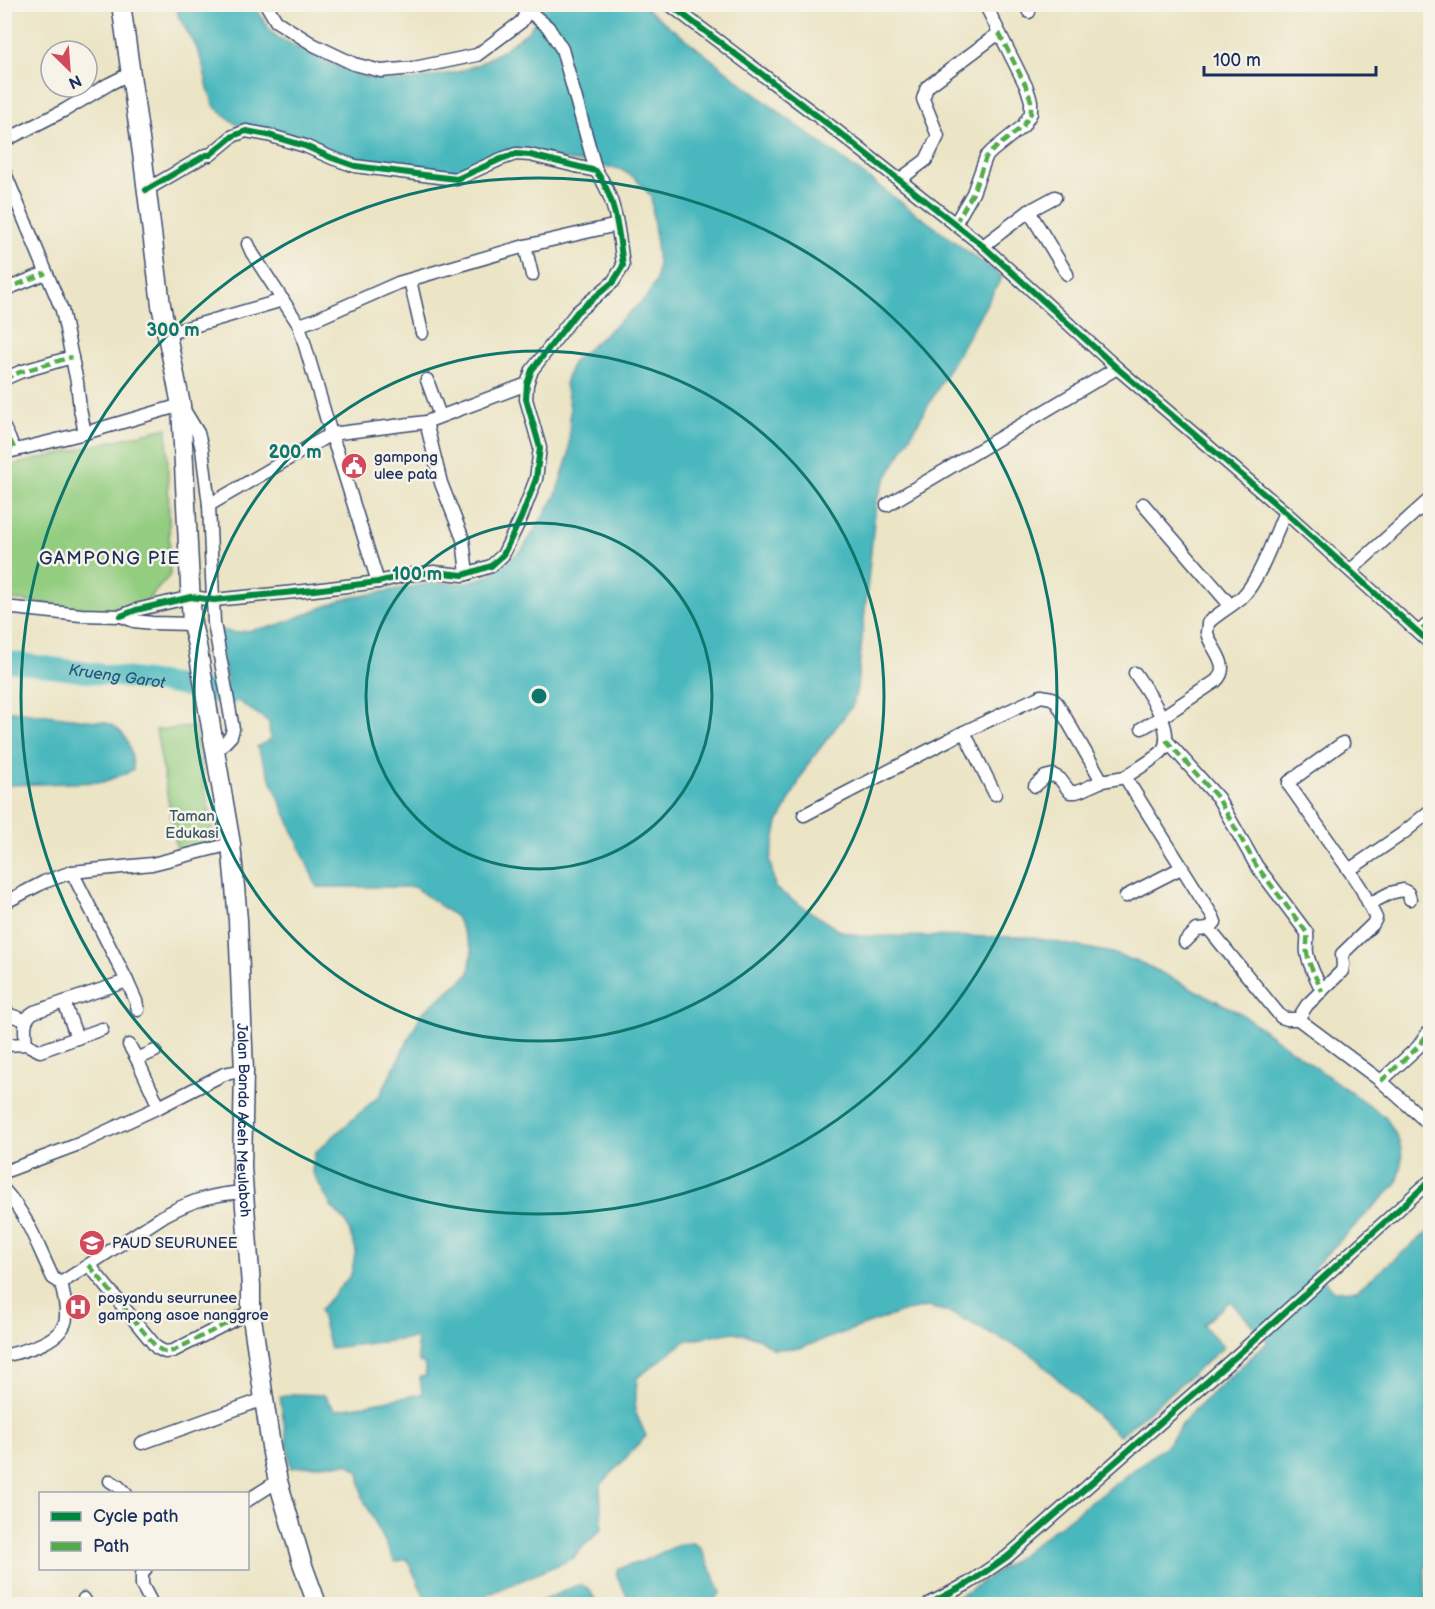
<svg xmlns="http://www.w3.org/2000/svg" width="1435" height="1609" viewBox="0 0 1435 1609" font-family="'Balsamiq Sans',sans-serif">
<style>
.green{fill:#93cd80;stroke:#577e6f;stroke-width:1.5}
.water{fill:#48b8be;stroke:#32748e;stroke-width:1.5}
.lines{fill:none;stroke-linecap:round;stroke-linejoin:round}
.river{stroke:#48b8be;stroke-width:21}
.minor-casing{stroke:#3a4a6d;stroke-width:15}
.highway-casing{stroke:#3a4a6d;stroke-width:21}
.minor{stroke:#fff;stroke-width:12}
.highway{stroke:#fff;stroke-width:18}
.quiet{stroke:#52ab49;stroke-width:4.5;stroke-dasharray:9 4.5;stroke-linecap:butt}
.cycleway-casing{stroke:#f7f3e8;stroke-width:10}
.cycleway{stroke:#00873e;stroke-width:6}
.ring{fill:none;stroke:#0f766e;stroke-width:3}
.labels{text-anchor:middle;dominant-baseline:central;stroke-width:5;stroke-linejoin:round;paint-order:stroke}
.poi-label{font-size:15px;fill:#1b2f5e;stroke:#f7f3e8;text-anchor:start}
.park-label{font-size:15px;fill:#395666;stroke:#f7f3e8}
.street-label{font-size:15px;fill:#1b2f5e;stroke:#f7f3e8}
.water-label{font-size:16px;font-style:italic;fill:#28587b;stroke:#f7f3e8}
.quarter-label{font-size:18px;letter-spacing:1.5px;fill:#1b2f5e;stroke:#f7f3e8}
.centre{fill:#0f766e;stroke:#f7f3e8;stroke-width:3}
.ring-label{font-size:18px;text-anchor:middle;font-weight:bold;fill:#0f766e;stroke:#f7f3e8;stroke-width:5;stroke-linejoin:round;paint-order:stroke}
</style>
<rect width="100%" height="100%" fill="#f7f3e8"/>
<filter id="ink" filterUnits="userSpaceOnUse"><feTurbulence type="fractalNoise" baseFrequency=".0167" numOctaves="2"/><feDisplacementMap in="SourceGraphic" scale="12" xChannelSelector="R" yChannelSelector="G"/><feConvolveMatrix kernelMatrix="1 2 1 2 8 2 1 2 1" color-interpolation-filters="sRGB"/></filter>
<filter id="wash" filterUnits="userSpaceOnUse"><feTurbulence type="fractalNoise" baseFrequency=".008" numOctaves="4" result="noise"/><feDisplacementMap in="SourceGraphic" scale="24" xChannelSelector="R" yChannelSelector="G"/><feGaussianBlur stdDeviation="1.35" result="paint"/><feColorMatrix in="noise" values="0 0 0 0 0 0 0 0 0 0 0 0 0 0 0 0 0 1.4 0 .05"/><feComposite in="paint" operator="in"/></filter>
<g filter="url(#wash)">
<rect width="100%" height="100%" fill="#ebe4c5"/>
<g class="green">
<path d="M 167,428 L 170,575 L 144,604 L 99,610 L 5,599 L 4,467 Z"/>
<path d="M 194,727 L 215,843 L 177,851 L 156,730 Z"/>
</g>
<g class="water">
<path d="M 176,5 L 255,5 L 266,25 L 277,37 L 308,53 L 359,76 L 380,80 L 408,81 L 458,72 L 479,64 L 502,51 L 530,30 L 534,21 L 528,5 L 642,5 L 780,113 L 1002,277 L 884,482 L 876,502 L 857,688 L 853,705 L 808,764 L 778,823 L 770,860 L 775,888 L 838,930 L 858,936 L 1029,937 L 1112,953 L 1144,964 L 1240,1013 L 1385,1117 C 1402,1140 1406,1156 1397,1183 L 1313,1268 L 1333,1291 L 1357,1290 L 1430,1230 L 1430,1562 L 1425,1567 L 1426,1604 L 943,1604 L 967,1592 L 1015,1559 L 1168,1444 L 1190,1414 L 1268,1342 L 1230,1301 L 1203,1325 L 1224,1347 L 1119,1436 L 1030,1353 L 949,1312 L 927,1307 L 902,1312 L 800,1348 L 773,1349 L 758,1338 L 734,1332 L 687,1340 L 637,1378 L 635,1411 L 646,1436 L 600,1486 L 602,1528 C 595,1538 577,1549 574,1558 L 466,1604 L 428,1604 L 407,1559 L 395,1562 L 363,1498 L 359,1472 L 349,1464 L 329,1464 L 291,1468 L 280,1397 L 292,1394 L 324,1395 L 335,1410 L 422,1394 L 420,1377 L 426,1376 L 424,1363 L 419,1362 L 416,1338 L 330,1348 L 320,1310 L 351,1275 L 356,1250 L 346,1222 L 331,1206 L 312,1171 L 315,1153 L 380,1095 L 422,1013 L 469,974 L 472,950 L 456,917 L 414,887 L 317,887 L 257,747 L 270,740 L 269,722 L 229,695 L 217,629 L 234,633 L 276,626 L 344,599 L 432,583 L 464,583 L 486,577 L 522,550 L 555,497 L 569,454 L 570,407 L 565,384 L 572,363 L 646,298 L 656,281 L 658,263 L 651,196 L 635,178 L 620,169 L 532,154 L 463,171 L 445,173 L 346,160 L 270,131 L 236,124 L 215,107 L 209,92 L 202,62 L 196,46 L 179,18 Z"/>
<path d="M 5,710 L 104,722 C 126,729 132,746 133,769 L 127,773 L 103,782 L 5,785 Z"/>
<path d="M 693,1543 L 700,1547 L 718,1585 L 721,1592 L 714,1600 L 706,1604 L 631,1604 L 616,1574 L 618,1568 L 641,1562 L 681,1544 Z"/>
<path d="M 581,1585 L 590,1590 L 597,1604 L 535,1604 L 575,1586 Z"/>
</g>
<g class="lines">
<path class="river" id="s1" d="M 4,661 L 171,684 L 229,695"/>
</g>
</g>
<g filter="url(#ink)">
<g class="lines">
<g class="minor-casing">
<g id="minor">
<path d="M 266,4 L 276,21 L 314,45 L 354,64 L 381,71 L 414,68 L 477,55 L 521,22 L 525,16 L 523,4"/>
<path d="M 669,4 L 837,131 L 983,246 L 1117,368 L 1285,512 L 1430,643"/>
<path d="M 1025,4 L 1029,12"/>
<path d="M 524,7 L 548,27 L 562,49 L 596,171"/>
<path d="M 4,141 L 65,110 L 109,84 L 131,73"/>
<path d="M 4,171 L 62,310 L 77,382 L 80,409 L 85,433"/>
<path d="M 899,180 L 926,160 L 938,136 L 923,99 L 927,87 L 999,33"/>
<path d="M 1029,211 L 1067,274"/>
<path d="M 955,224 L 973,193 L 986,157 L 992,151 L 1023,126 L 1031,113 L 1031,101 L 1027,88 L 985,4"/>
<path d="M 248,244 L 252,253 L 299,325 L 331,434 L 337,451 L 378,582"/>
<path d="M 525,246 L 532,275"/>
<path d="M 983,246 L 1029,211 L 1055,197"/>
<path d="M 410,280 L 422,333"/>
<path d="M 4,290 L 46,273"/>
<path d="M 299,325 L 314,320 L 398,283 L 525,246 L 617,225"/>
<path d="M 166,334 L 283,300"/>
<path d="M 4,379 L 20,372 L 72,357"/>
<path d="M 427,380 L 440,416"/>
<path d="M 426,422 L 441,483 L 463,539 L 467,574"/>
<path d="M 4,428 L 15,450"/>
<path d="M 4,453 L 85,433 L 181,405 L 198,433 L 202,449 L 209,505 L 214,623 L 233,729 L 231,736 L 216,752"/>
<path d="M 1143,504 L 1230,605"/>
<path d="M 209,505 L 331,434 L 426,422 L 527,384"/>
<path d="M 887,505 L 1117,368"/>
<path d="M 1351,570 L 1430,499"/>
<path d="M 4,607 L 81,615 L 121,616 L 134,621 L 152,623 L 192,624"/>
<path d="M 121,616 L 136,610 L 191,597 L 214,600 L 314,590 L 378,582 L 406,575 L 434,572 L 463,575 L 491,566 L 503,555 L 521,518 L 536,479 L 540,448 L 526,399 L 527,384 L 532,370 L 577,312 L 613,282 L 623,266 C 619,234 616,197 596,171 L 530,155 L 516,154 L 501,159 L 457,179 L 439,177 L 355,166 L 332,158 L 305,146 L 268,135 L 246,131 L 233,136 L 210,155 L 206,155 L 146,190"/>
<path d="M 1419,632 L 1430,622"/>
<path d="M 1135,673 C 1146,690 1176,729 1163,750 C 1159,756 1133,772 1125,777 L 1213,917 L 1215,922 L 1209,929 L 1281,1017 L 1287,1019 L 1298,1019 L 1381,1081 L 1430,1125"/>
<path d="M 1142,728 L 1162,717 L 1216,681 C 1232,665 1211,650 1207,633 C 1207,632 1208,625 1208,623 C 1218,613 1231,607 1242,597 C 1259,581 1275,535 1285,512"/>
<path d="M 964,732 L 995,794"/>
<path d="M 1166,740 L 1218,798 L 1256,865 L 1307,933 C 1308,940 1306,947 1307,953 C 1309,966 1317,979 1322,991"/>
<path d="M 1343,743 L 1289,782 L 1289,785 L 1349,870 L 1402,834 L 1430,811"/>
<path d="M 1035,786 L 1045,777 L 1053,775 L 1060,779 L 1070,792 L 1076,792 L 1082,790 L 1102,781 L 1125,777"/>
<path d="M 804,815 L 964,732 L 1041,696 L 1052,698 L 1057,703 L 1102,781"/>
<path d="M 72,872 L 127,981 L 136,1001 L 138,1010"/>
<path d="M 1126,896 L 1181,868"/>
<path d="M 4,903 L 44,882 L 72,872 L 152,864 L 231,844"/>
<path d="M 1369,904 L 1390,893 L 1403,890 L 1408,893 L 1410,899"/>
<path d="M 1185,942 L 1197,930 L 1209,929"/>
<path d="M 64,1002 L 77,1038"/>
<path d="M 4,1009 L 10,1015 L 25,1020"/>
<path d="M 1298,1019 L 1307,1005 L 1342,971 L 1343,965 L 1342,954 L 1373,924 L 1376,918 L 1362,890 L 1349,870"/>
<path d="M 26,1044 C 25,1032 22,1019 34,1012 L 127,981"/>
<path d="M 4,1045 L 26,1044 L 40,1051 L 102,1029"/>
<path d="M 129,1045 L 137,1059 L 159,1107"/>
<path d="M 137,1059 L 155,1051"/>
<path d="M 1381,1081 L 1418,1047 L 1430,1030"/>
<path d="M 4,1172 L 79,1144 L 159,1107 L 224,1074 L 235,1072 L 244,1072"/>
<path d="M 4,1190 C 28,1216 38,1247 53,1278 L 61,1283 L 165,1215 C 193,1200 213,1194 245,1192"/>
<path d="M 89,1265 L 157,1348 L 165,1352 L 173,1351 L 251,1311"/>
<path d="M 4,1356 C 24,1351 65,1341 66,1317 C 67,1306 63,1293 61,1283"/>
<path d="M 142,1443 L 264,1399"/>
<path d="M 110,1481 L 118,1486 L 126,1494"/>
<path d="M 248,1500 L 278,1481"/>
<path d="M 146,1568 L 142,1574 L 142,1585 L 152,1604"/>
<path d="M 84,1599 L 87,1604"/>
<path d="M 929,1604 L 969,1583 L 1007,1557 L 1241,1352 L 1430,1181"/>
</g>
</g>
<g class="highway-casing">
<g id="highway">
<path id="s2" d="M 121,4 L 143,160 L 161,305 L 181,405 L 192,624 L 197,645 L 231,844 L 238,920 L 244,1072 L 242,1167 L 251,1286 L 251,1311 L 272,1453 L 278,1481 L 302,1563 L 317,1604"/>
</g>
</g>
<use href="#minor" class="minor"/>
<use href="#highway" class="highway"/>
<g class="quiet">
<path d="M 955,224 L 973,193 L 986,157 L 992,151 L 1023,126 L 1031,113 L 1031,101 L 1027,88 L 999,33"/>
<path d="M 4,290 L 46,273"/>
<path d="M 4,379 L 20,372 L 72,357"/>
<path d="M 4,428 L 15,450"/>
<path d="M 1419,632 L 1430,622"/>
<path d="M 1166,740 L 1218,798 L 1256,865 L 1307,933 C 1308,940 1306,947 1307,953 C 1309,966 1317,979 1322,991"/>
<path d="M 1381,1081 L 1418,1047 L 1430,1030"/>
<path d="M 89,1265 L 157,1348 L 165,1352 L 173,1351 L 251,1311"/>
</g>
<g class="cycleway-casing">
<g id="cycleway">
<path d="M 669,4 L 837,131 L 983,246 L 1117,368 L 1285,512 L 1430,643"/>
<path d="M 121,616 L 136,610 L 191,597 L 214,600 L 314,590 L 378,582 L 406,575 L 434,572 L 463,575 L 491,566 L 503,555 L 521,518 L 536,479 L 540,448 L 526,399 L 527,384 L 532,370 L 577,312 L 613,282 L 623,266 C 619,234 616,197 596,171 L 530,155 L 516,154 L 501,159 L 457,179 L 439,177 L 355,166 L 332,158 L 305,146 L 268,135 L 246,131 L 233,136 L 210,155 L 206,155 L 146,190"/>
<path d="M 929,1604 L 969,1583 L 1007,1557 L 1241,1352 L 1430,1181"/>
</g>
</g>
<use href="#cycleway" class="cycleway"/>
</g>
</g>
<g class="ring">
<circle cx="539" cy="696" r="173"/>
<circle cx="539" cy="696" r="345"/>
<circle cx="539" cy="696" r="518"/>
</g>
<defs>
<g id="civic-disc" transform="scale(1.35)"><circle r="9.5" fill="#d1495b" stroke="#f7f3e8"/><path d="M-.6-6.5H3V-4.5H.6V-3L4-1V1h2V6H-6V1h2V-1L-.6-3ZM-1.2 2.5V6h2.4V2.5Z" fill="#fff"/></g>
<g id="school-disc" transform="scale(1.35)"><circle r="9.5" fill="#d1495b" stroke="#f7f3e8"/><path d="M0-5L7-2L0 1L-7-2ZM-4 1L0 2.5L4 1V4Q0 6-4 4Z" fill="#fff"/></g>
<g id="hospital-disc" transform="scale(1.35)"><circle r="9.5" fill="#d1495b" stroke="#f7f3e8"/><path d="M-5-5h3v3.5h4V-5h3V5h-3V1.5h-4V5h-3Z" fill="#fff"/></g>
</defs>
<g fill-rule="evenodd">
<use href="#civic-disc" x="354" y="466"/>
<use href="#school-disc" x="92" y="1243"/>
<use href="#hospital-disc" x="78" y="1307"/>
</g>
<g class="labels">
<g class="poi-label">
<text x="374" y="457">gampong<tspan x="374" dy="17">ulee pata</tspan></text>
<text x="112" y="1243">PAUD SEURUNEE</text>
<text x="98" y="1298">posyandu seurrunee<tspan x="98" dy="17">gampong asoe nanggroe</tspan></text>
</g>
<g class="park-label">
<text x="192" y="816">Taman<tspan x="192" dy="17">Edukasi</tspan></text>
</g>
<g class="street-label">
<text stroke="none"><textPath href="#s2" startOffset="1125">Jalan Banda Aceh Meulaboh</textPath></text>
</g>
<g class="water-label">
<text stroke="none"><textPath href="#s1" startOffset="114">Krueng Garot</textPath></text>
</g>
<g class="quarter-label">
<text x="110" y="558">GAMPONG PIE</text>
</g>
</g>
<circle cx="539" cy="696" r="9" class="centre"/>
<g class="ring-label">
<text x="173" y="336">300 m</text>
<text x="295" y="458">200 m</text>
<text x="417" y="580">100 m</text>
</g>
<rect width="1435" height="1609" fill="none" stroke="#f7f3e8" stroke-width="24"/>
<rect x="39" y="1492" width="210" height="78" fill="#f7f3e8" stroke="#9fa5b1" stroke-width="1.5"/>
<rect x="51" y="1512" width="30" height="9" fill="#00873e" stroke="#9fa5b1" stroke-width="1.5"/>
<text x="93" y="1522" font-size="18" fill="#1b2f5e">Cycle path</text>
<rect x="51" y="1542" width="30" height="9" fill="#52ab49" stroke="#9fa5b1" stroke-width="1.5"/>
<text x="93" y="1552" font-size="18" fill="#1b2f5e">Path</text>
<g transform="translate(69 69) rotate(155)"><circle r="28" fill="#f7f3e8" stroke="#9fa5b1" stroke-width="1.5"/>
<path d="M0-4.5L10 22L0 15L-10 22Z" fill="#d1495b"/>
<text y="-9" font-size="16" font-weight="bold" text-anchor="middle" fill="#1b2f5e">N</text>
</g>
<path d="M1204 66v9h172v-9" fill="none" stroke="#1b2f5e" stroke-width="3"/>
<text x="1213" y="66" font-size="18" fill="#1b2f5e" stroke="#f7f3e8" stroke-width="4.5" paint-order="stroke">100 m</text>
</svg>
